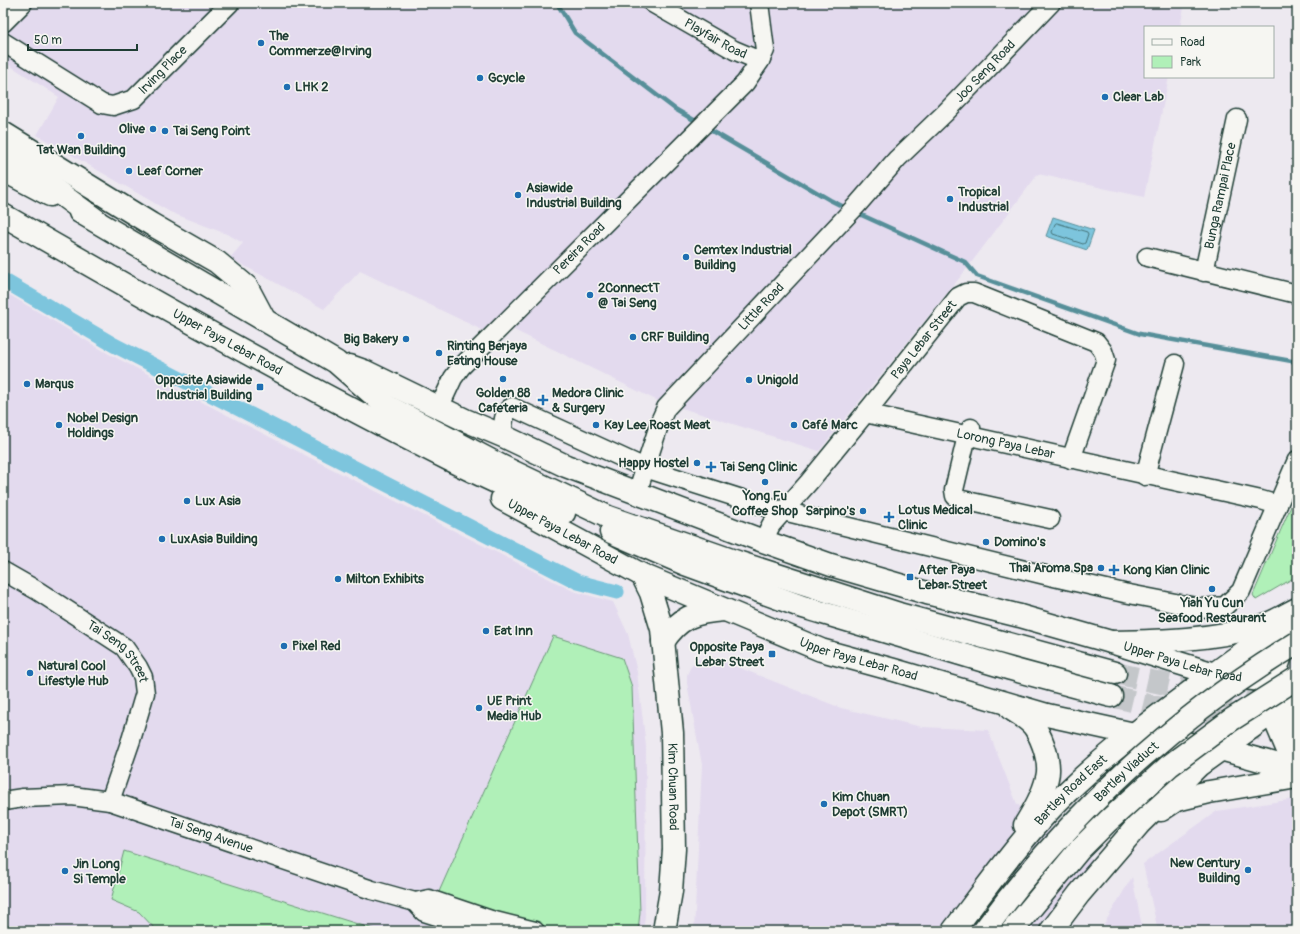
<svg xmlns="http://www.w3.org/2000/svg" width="1300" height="934" viewBox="0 0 1300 934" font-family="Pangolin,sans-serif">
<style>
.built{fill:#e3daee}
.green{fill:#b0f0b8;stroke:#689676}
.water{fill:#7dc5dd;stroke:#578f99}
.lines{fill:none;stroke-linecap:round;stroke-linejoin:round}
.shore{stroke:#457378;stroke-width:1}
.stream{stroke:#578f99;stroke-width:4.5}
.canal{stroke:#7dc5dd;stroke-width:15}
.major-tunnel{stroke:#c4c7ca;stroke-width:22;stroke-dasharray:22 11;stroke-linecap:butt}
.minor-casing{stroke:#1f3d34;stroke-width:21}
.major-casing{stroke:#1f3d34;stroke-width:25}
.highway-casing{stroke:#1f3d34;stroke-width:25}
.minor{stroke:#f6f6f2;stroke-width:18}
.major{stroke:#f6f6f2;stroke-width:22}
.highway{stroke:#f6f6f2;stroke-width:22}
.highway-bridge-casing{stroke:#1f3d34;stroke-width:25;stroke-linecap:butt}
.highway-bridge{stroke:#f6f6f2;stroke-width:22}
.poi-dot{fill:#1f6fb2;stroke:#f6f6f2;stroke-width:1.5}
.labels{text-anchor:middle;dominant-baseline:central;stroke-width:3;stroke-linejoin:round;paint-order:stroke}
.poi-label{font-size:13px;font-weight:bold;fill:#1f3d34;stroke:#f6f6f2;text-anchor:start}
.street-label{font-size:13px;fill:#1f3d34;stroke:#f6f6f2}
</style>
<rect width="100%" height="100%" fill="#ede9f0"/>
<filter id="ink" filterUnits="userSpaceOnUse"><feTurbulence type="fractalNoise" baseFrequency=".025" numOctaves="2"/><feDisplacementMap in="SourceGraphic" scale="8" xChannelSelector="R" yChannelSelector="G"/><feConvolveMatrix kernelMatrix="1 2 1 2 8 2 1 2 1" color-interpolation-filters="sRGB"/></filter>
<g filter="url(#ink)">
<g class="built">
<path d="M 3,3 L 1185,3 L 1180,27 L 1145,27 L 1145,77 L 1169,77 L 1144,197 L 1038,174 L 965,271 L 819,451 L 656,400 L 514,330 L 482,330 L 360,271 L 324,309 L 230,258 L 243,243 L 229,235 L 170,212 L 37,135 L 59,97 L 3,61 Z"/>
<path d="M 3,291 L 107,353 L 332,469 L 573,591 L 613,602 L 628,634 L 637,672 L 646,746 L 645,916 L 643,931 L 3,931 Z"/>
<path d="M 710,656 L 841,708 L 922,727 L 988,730 L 1017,804 L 1100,866 L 1059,931 L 694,931 L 702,765 L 687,683 L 687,675 L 690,668 L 695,662 L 702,658 Z"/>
<path d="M 1294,799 L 1297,799 L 1297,931 L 1158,931 L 1143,864 L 1217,811 Z"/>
<path d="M 1132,877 L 1143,931 L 1100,931 Z"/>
</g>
<g class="green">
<path d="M 1297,492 L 1297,576 L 1256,600 L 1253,595 Z"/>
<path d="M 553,636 L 622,658 L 632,687 L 640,912 L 638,931 L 542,931 L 438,894 Z"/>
<path d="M 124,851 L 380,931 L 157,931 L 139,912 L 111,900 Z"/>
</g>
<path class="water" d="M 1053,217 L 1094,230 L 1087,250 L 1046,236 Z"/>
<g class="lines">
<path class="shore" d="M 1057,223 L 1087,232 L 1088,234 L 1085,243 L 1083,244 L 1053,234 L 1052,232 L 1055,224 Z"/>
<g class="stream">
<path d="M 557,3 L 575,33 L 675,109 L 699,123"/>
<path d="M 705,127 L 830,200 L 848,209"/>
<path d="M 855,212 L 965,262 L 977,276 L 1140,334 L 1297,362"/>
</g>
<path class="canal" d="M 3,280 L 114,345 L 578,582 L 617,592"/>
<g class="major-tunnel">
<path d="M 1115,673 L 1271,707"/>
<path d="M 1111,696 L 1208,719 L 1297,737"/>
</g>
<g class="minor-casing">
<g id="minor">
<path id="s1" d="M 652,3 L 734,50 L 760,61"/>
<path d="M 3,23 L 23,3"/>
<path id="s2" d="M 3,42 L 102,104 L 113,106 L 134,99 L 230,3"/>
<path d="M 1147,257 L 1297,294"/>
<path id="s3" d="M 1204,272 L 1237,119"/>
<path id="s4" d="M 439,408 L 453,378 L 461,367 L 745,83 L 760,61 L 765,50 L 759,3"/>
<path id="s5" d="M 865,413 L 1261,500 L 1278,505"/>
<path d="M 971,428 L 965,444 L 954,490 L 955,496 L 958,499 L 1050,519"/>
<path d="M 503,436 C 503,426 502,412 512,407 L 645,468 L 767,507 L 1045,575 L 1124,593 L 1201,608 L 1225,606 L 1241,591 L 1297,460"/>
<path d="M 1145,476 L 1175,364"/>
<path id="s6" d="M 637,493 L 661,419 L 666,408 L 857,205 L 897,159 L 945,113 L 1051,3"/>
<path id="s7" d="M 763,541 L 771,525 L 809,482 L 872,405 L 958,297 L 966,293 L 974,293 L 1096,342 L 1103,351 L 1106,360 L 1071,459"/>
<path id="s8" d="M 3,571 L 38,591 L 124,647 L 138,667 L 143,677 L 145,693 L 131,740 L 110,801"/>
<path id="s9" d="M 3,801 L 23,798 L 72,796 L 110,801 L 372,890 L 415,902 L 429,899 L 491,920 L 535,931"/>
<path d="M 415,902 L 424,912 L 484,931"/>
</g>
</g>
<g class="major-casing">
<g id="major">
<path d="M 3,133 L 151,224 L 217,262 L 247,287 L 264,319"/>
<path d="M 3,170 L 50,195"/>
<path d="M 80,212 L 336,362 L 385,405 L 503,467 L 608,517 L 740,563 L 899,614 L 1115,673"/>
<path id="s10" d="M 3,215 C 151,301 301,385 454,462 C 490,480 527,496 564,513"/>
<path id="s11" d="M 350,366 L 364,371 L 465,420 L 503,436 L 566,466 L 763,541 L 831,565 L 927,593 L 1020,616 L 1111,642 L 1214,674 L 1292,684"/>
<path id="s12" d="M 502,499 L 642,575 L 821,650 L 894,670 L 1047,715 L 1134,734 L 1220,749 L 1297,770"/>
<path d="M 611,532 L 685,564 L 803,607 L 1011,669 L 1111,696"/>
<path id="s13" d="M 642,575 L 651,593 L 662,629 L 672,733 L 674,849 L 671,891 L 664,931"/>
<path d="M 663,642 C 679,617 695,612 724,610"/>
<path d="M 1011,709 C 1019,714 1030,720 1035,728 C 1043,740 1051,764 1047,778 C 1043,795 1034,810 1025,825"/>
<path d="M 1297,714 L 1289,723 L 1287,729 L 1297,744"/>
<path d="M 1161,810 L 1176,800 L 1209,792 L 1297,777"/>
<path id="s14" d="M 953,931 C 989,884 1024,834 1067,792 C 1112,748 1164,712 1214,674"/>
<path d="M 1051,931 L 1079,894 L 1139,824 L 1199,765 L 1297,695"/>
</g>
</g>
<g class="highway-casing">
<g id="highway">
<path d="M 3,152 L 96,220"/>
<path d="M 1297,625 L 1286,641 L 1272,682 L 1272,713 L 1289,753 L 1297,761"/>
<path d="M 1111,642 C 1161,641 1212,640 1261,626 C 1273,623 1285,615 1297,609"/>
<path d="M 1214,674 L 1281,625"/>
</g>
</g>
<use href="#minor" class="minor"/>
<use href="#major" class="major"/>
<use href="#highway" class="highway"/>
<g class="highway-bridge-casing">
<g id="highway-bridge">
<path id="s15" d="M 984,931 C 1068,815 1175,717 1297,643"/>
<path d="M 1012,931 L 1079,850 L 1108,821 L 1169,766 L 1231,720 L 1297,678"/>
</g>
</g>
<use href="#highway-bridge" class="highway-bridge"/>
</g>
</g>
<g class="poi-dot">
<circle cx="261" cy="43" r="4"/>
<circle cx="480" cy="78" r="4"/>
<circle cx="287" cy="87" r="4"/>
<circle cx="1105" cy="97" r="4"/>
<circle cx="153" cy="129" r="4"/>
<circle cx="165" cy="131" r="4"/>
<circle cx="81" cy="136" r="4"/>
<circle cx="129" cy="171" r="4"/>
<circle cx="518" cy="195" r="4"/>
<circle cx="950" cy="199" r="4"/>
<circle cx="686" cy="257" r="4"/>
<circle cx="590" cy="295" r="4"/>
<circle cx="633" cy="337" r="4"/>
<circle cx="406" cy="339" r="4"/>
<circle cx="439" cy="353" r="4"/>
<circle cx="503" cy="379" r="4"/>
<circle cx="749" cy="380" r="4"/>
<circle cx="27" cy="384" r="4"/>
<rect x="256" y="383" width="8" height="8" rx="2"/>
<path d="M541 394h4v4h4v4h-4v4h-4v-4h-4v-4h4z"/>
<circle cx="59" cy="425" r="4"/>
<circle cx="596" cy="425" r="4"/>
<circle cx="794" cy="425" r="4"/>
<circle cx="697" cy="463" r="4"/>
<path d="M709 461h4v4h4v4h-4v4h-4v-4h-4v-4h4z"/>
<circle cx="765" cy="482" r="4"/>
<circle cx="187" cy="501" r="4"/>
<circle cx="863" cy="511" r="4"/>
<path d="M887 511h4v4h4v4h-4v4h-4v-4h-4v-4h4z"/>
<circle cx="162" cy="539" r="4"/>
<circle cx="986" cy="542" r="4"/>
<circle cx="1101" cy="568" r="4"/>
<path d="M1112 564h4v4h4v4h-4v4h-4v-4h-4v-4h4z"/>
<rect x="906" y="573" width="8" height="8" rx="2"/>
<circle cx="338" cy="579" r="4"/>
<circle cx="1212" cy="589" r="4"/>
<circle cx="486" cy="631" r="4"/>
<circle cx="284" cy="646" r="4"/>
<rect x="768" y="650" width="8" height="8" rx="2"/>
<circle cx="30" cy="673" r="4"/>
<circle cx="479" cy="708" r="4"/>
<circle cx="824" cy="804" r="4"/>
<circle cx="1248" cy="870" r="4"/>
<circle cx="65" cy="871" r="4"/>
</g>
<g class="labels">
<g class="poi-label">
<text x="269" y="36">The<tspan x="269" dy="15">Commerze@Irving</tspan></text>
<text x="488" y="78">Gcycle</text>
<text x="295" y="87">LHK 2</text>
<text x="1113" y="97">Clear Lab</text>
<text x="145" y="129" text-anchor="end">Olive</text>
<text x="173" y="131">Tai Seng Point</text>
<text x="81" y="150" text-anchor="middle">Tat Wan Building</text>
<text x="137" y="171">Leaf Corner</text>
<text x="526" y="188">Asiawide<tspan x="526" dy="15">Industrial Building</tspan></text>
<text x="958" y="192">Tropical<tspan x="958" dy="15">Industrial</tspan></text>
<text x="694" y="250">Cemtex Industrial<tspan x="694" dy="15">Building</tspan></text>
<text x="598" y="288">2ConnectT<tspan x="598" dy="15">@ Tai Seng</tspan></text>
<text x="641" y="337">CRF Building</text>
<text x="398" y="339" text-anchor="end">Big Bakery</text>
<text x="447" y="346">Rinting Berjaya<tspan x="447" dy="15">Eating House</tspan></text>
<text x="252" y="380" text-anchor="end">Opposite Asiawide<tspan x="252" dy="15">Industrial Building</tspan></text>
<text x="757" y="380">Unigold</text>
<text x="35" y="384">Marqus</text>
<text x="503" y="393" text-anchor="middle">Golden 88<tspan x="503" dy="15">Cafeteria</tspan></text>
<text x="552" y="393">Medora Clinic<tspan x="552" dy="15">&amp; Surgery</tspan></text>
<text x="67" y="418">Nobel Design<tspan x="67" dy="15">Holdings</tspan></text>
<text x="604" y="425">Kay Lee Roast Meat</text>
<text x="802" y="425">Café Marc</text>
<text x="689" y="463" text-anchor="end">Happy Hostel</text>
<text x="720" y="467">Tai Seng Clinic</text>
<text x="765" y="496" text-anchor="middle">Yong Fu<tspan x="765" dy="15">Coffee Shop</tspan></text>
<text x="195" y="501">Lux Asia</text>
<text x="898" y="510">Lotus Medical<tspan x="898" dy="15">Clinic</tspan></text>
<text x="855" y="511" text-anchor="end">Sarpino's</text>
<text x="170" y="539">LuxAsia Building</text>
<text x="994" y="542">Domino's</text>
<text x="1093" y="568" text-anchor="end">Thai Aroma Spa</text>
<text x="918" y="570">After Paya<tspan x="918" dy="15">Lebar Street</tspan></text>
<text x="1123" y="570">Kong Kian Clinic</text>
<text x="346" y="579">Milton Exhibits</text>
<text x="1212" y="603" text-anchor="middle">Yiah Yu Cun<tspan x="1212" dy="15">Seafood Restaurant</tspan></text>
<text x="494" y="631">Eat Inn</text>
<text x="292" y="646">Pixel Red</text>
<text x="764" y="647" text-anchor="end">Opposite Paya<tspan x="764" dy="15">Lebar Street</tspan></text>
<text x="38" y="666">Natural Cool<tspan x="38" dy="15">Lifestyle Hub</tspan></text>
<text x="487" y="701">UE Print<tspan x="487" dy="15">Media Hub</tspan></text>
<text x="832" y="797">Kim Chuan<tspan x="832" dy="15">Depot (SMRT)</tspan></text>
<text x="1240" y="863" text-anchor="end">New Century<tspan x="1240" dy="15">Building</tspan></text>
<text x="73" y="864">Jin Long<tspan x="73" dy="15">Si Temple</tspan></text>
</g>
<g class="street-label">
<text stroke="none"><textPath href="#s1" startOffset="73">Playfair Road</textPath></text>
<text stroke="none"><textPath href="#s2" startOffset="191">Irving Place</textPath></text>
<text stroke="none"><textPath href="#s6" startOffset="554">Joo Seng Road</textPath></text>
<text stroke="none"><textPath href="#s3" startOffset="78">Bunga Rampai Place</textPath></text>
<text stroke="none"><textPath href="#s4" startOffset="214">Pereira Road</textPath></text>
<text stroke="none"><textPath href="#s6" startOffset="229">Little Road</textPath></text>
<text stroke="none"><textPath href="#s7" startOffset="258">Paya Lebar Street</textPath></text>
<text stroke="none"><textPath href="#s10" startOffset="258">Upper Paya Lebar Road</textPath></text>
<text stroke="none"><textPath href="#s5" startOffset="144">Lorong Paya Lebar</textPath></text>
<text stroke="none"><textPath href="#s12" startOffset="69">Upper Paya Lebar Road</textPath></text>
<text stroke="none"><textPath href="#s8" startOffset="142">Tai Seng Street</textPath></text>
<text stroke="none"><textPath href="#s12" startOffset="392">Upper Paya Lebar Road</textPath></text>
<text stroke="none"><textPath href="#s11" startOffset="886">Upper Paya Lebar Road</textPath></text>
<text stroke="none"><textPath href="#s15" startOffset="214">Bartley Viaduct</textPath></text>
<text stroke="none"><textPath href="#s13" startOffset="216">Kim Chuan Road</textPath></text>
<text stroke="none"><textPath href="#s14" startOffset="184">Bartley Road East</textPath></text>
<text stroke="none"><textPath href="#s9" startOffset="214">Tai Seng Avenue</textPath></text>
</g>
</g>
<rect width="1300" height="934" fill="none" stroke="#f6f6f2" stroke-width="16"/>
<rect x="8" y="8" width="1284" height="918" fill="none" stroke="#1f3d34" stroke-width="1.5" filter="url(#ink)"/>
<rect x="1144" y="26" width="130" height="52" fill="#f6f6f2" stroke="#a0aca6"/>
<rect x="1152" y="39" width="20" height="6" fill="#f6f6f2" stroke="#a0aca6"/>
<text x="1180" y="46" font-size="12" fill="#1f3d34">Road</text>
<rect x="1152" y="56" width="20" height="12" fill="#b0f0b8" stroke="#a0aca6"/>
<text x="1180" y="66" font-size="12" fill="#1f3d34">Park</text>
<path d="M28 44v6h109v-6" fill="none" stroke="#1f3d34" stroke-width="2"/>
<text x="34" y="44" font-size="12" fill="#1f3d34" stroke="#f6f6f2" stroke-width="3" paint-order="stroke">50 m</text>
</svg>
